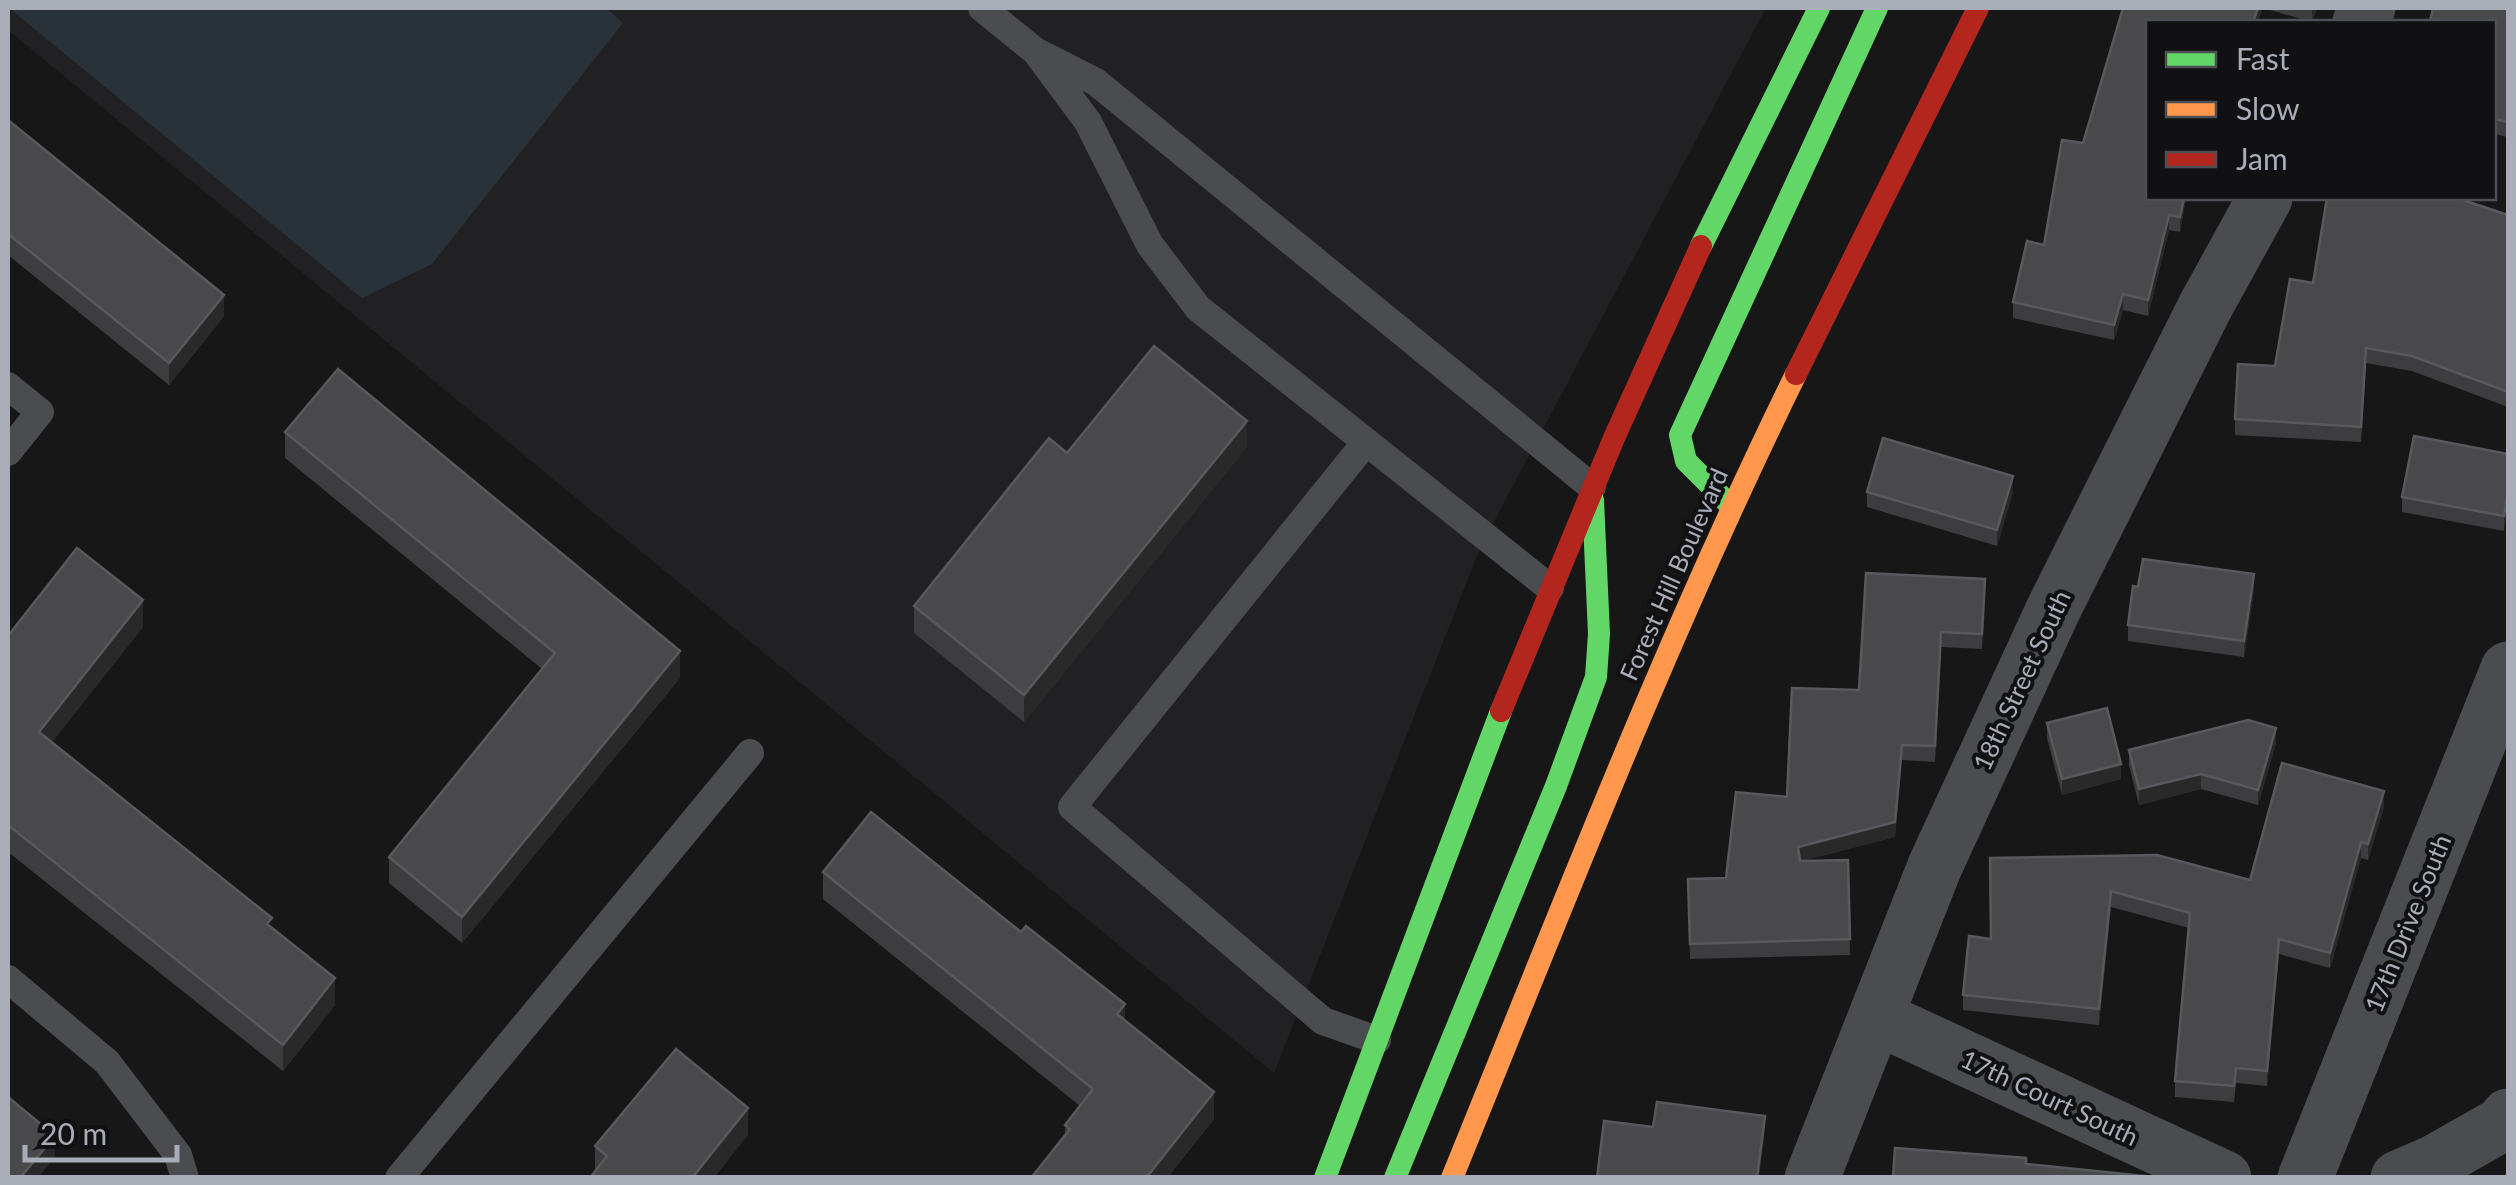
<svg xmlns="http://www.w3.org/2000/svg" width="2516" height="1185" viewBox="0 0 2516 1185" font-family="Lato,sans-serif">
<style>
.built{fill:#212123}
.water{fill:#2a3239}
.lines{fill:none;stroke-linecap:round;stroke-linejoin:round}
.lane{stroke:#4b4c50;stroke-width:28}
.street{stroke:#4b4c50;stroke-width:55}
.fast{stroke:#63d668;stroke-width:22}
.slow{stroke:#ff974d;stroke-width:22}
.jam{stroke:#b3261e;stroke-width:22}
.wall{fill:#3d3d3f}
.shaded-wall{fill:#29292a}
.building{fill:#49494c;stroke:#58595d;stroke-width:2.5}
.labels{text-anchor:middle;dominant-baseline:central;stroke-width:8;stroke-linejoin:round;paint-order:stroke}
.street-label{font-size:25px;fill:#a8adb8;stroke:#111113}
</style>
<rect width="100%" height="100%" fill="#171717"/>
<path class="built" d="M 8,8 L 1766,8 L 1480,548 L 1274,1073 L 8,30 Z"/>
<path class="water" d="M 9,8 L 606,8 L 623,23 L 432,264 L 362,298 Z"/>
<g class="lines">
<g class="lane">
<path d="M 982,8 L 1035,51 L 1096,82 L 1592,487"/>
<path d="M 1039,56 L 1088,122 L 1150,245 L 1198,308 L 1550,588"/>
<path d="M 8,386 L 40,412 L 8,452"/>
<path d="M 1366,442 L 1072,807 L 1323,1021 L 1377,1040"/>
<path d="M 8,979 L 107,1062 L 178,1155 L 185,1178"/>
<path d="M 399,1178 L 750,753"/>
</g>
<g class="street">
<path d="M 2360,22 L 2368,8"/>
<path d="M 1876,1017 L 2224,1178"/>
<path d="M 1812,1178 L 1935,866 L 2054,608 L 2205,307 L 2265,198"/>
<path d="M 2305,1178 L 2508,669"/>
<path d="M 2398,1178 L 2435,1162 L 2502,1124 L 2508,1116"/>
</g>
<g class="fast">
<path d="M 1701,246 L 1819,8"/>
<path d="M 1731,506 L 1686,461 L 1680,435 L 1877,8"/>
<path d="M 1325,1178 L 1501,711"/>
<path d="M 1395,1178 L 1556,786 L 1596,677 L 1599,634 L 1593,500"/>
</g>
<path class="slow" d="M 1452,1178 C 1562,908 1667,636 1796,374"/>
<g class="jam">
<path d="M 1796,374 L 1978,8"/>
<path d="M 1501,711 L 1614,438 L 1701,246"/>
</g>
</g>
<g class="wall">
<path d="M 2123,8 L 2262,8 L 2258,22 L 2148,22 L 2148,198 L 2186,198 L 2180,232 L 2169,230 L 2148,316 L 2123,310 L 2114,340 L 2013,318 L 2013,302 L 2027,241 L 2044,245 L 2062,140 L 2083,143 Z"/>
<path d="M 2263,8 L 2317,8 L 2312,22 Z"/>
<path d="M 2508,8 L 2508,137 L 2494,134 L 2494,22 Z"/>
<path d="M 8,120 L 224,316 L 169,385 L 8,255 Z"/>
<path d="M 2459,199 L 2508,215 L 2508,407 L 2412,371 L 2366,363 L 2361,442 L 2235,435 L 2235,419 L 2275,366 L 2313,283 Z"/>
<path d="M 285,432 L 680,678 L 462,943 L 389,883 L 389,857 L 542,669 L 285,458 Z"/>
<path d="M 1247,447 L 1024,722 L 914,633 L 914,606 L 1067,453 Z"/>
<path d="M 2508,454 L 2504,531 L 2402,512 L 2402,497 Z"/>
<path d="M 1867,492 L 2013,492 L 1997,546 L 1867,507 Z"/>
<path d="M 2254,590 L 2244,657 L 2128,641 L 2128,625 Z"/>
<path d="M 1985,594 L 1982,649 L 1941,647 L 1935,762 L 1902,760 L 1895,837 L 1801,861 L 1848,860 L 1850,955 L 1690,959 L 1688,879 L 1726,878 L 1787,797 L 1859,690 Z"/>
<path d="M 143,627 L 51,742 L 272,928 L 335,1005 L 283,1071 L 8,852 L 8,636 Z"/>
<path d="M 2047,723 L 2121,779 L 2062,795 L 2047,738 Z"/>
<path d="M 2276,743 L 2258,805 L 2201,789 L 2139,805 L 2129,765 L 2129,750 Z"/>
<path d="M 2384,807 L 2368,860 L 2361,858 L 2330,968 L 2279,954 L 2267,1086 L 2236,1083 L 2234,1102 L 2175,1097 L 2175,1081 L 2189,928 L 2111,907 L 2099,1025 L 1963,1010 L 1963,995 L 1991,939 L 1990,858 L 2250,880 Z"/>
<path d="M 823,872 L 1125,1020 L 1214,1119 L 1167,1178 L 1031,1178 L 1065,1134 L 1065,1125 L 1080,1106 L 823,899 Z"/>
<path d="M 748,1135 L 595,1172 L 595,1146 Z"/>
</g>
<g class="shaded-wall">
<path d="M 2258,8 L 2262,8 L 2258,22 L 2253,22 Z"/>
<path d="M 2312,8 L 2317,8 L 2312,22 Z"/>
<path d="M 2184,198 L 2186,198 L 2180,232 L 2180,217 Z"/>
<path d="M 2169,215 L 2169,230 L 2148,316 L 2148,300 Z"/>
<path d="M 2123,294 L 2123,310 L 2114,340 L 2114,325 Z"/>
<path d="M 224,295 L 224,316 L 169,385 L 169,363 Z"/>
<path d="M 1247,421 L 1247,447 L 1024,722 L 1024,695 Z"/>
<path d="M 2013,476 L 2013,492 L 1997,546 L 1997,530 Z"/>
<path d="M 2508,492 L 2508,507 L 2504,531 L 2504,516 Z"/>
<path d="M 2254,574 L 2254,590 L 2244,657 L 2244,641 Z"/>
<path d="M 143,600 L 143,627 L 39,759 L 39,732 Z"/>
<path d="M 680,651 L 680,678 L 462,943 L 462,917 Z"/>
<path d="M 2276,728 L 2276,743 L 2258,805 L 2258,790 Z"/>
<path d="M 1902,745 L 1895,837 L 1798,862 L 1798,847 Z"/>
<path d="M 2121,764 L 2121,779 L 2062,795 L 2062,779 Z"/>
<path d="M 2201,774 L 2201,789 L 2139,805 L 2139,789 Z"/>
<path d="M 2384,791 L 2384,807 L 2368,860 L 2368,844 Z"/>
<path d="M 2361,842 L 2361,858 L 2330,968 L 2330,953 Z"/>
<path d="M 2111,891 L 2111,907 L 2099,1025 L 2099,1009 Z"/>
<path d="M 2279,939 L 2279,954 L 2267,1086 L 2267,1071 Z"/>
<path d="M 335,978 L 335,1005 L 283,1071 L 283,1045 Z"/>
<path d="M 1125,1004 L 1125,1031 L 1117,1014 Z"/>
<path d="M 1214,1092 L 1214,1119 L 1167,1178 L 1146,1178 Z"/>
<path d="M 748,1108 L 748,1135 L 714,1178 L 692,1178 Z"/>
<path d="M 1765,1116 L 1765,1131 L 1759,1178 L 1757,1178 Z"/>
<path d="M 55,1136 L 55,1157 L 38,1178 L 20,1178 Z"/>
</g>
<g class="building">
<path d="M 2123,8 L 2258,8 L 2253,22 L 2148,22 L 2148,198 L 2184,198 L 2180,217 L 2169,215 L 2148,300 L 2123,294 L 2114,325 L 2013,302 L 2027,241 L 2044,245 L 2062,140 L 2083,143 Z"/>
<path d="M 2433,8 L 2508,8 L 2508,122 L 2494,119 L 2494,22 L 2430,22 Z"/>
<path d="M 8,120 L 224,295 L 169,363 L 8,234 Z"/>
<path d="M 2327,198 L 2457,198 L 2508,215 L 2508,392 L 2412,356 L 2366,348 L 2361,427 L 2235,419 L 2238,364 L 2275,366 L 2290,279 L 2313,283 Z"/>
<path d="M 1154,346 L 1247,421 L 1024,695 L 914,606 L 1049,438 L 1067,453 Z"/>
<path d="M 338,369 L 680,651 L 462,917 L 389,857 L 555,653 L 285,432 Z"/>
<path d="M 2414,436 L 2508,454 L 2508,492 L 2504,516 L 2402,497 Z"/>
<path d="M 1883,438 L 2013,476 L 1997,530 L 1867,492 Z"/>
<path d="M 77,548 L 143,600 L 39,732 L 272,918 L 267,924 L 335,978 L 283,1045 L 8,825 L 8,636 Z"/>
<path d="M 2143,559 L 2254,574 L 2244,641 L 2128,625 L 2133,586 L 2138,587 Z"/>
<path d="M 1866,573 L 1985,579 L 1982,634 L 1941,632 L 1935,746 L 1902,745 L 1895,822 L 1798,847 L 1800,861 L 1848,860 L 1850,939 L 1690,944 L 1688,879 L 1726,878 L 1736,792 L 1787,797 L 1792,688 L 1859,690 Z"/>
<path d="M 2107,708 L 2121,764 L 2062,779 L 2047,723 Z"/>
<path d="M 2248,720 L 2276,728 L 2258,790 L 2201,774 L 2139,789 L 2129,750 Z"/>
<path d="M 2282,763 L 2384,791 L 2368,844 L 2361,842 L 2330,953 L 2279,939 L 2267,1071 L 2236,1068 L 2234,1086 L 2175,1081 L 2190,913 L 2111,891 L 2099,1009 L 1963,995 L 1969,936 L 1991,939 L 1990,858 L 2157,855 L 2250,880 Z"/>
<path d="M 871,812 L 1021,932 L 1026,926 L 1125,1004 L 1117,1014 L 1214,1092 L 1146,1178 L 1031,1178 L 1070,1129 L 1065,1125 L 1093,1089 L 823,872 Z"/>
<path d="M 676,1049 L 748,1108 L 692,1178 L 590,1178 L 607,1156 L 595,1146 Z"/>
<path d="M 8,1097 L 55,1136 L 20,1178 L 8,1178 Z"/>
<path d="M 1657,1102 L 1765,1116 L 1757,1178 L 1597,1178 L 1604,1121 L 1653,1127 Z"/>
<path d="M 1895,1148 L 2026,1158 L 2026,1164 L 2164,1178 L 1893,1178 Z"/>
</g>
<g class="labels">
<g class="street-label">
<text transform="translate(1673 574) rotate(-66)">Forest Hill Boulevard</text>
<text transform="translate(2021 680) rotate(-65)">18th Street South</text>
<text transform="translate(2407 923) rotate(-68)">17th Drive South</text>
<text transform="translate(2050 1097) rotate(25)">17th Court South</text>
</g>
</g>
<rect width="2516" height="1185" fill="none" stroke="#a8adb8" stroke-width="20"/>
<rect x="2146" y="20" width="350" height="180" fill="#111113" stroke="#4d4f55" stroke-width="2.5"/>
<rect x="2166" y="52" width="50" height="15" fill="#63d668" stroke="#4d4f55" stroke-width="2.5"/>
<text x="2236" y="70" font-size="30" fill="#a8adb8">Fast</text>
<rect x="2166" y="102" width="50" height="15" fill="#ff974d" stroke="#4d4f55" stroke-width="2.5"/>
<text x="2236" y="120" font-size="30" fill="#a8adb8">Slow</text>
<rect x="2166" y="152" width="50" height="15" fill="#b3261e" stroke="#4d4f55" stroke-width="2.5"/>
<text x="2236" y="170" font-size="30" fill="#a8adb8">Jam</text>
<path d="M25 1145v15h152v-15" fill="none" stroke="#a8adb8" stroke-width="5"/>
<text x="40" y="1145" font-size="30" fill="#a8adb8" stroke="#111113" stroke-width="8" paint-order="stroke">20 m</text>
</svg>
